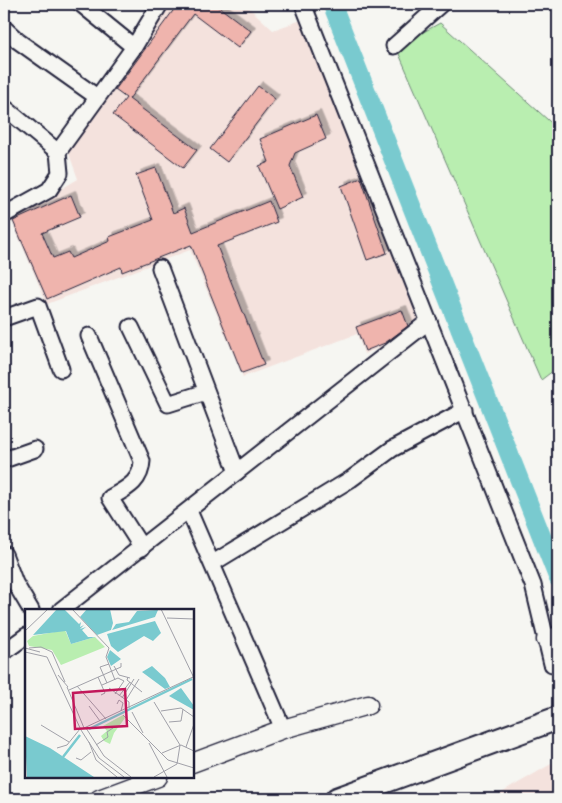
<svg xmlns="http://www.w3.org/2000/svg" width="562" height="803" viewBox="0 0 562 803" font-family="Itim,sans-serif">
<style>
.built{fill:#f4e2dd}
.green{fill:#b9eeb0;stroke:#6e8876}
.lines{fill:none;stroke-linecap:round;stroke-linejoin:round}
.canal{stroke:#79cacf;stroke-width:19}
.building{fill:#efb4ad;stroke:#22223b;filter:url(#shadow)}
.minor-casing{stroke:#22223b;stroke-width:19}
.tertiary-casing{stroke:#22223b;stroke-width:21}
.primary-casing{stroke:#22223b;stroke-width:26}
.minor{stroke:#f6f6f2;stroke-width:15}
.tertiary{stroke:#f6f6f2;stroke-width:18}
.primary{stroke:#f6f6f2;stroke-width:22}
.inset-river{fill:none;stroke:#79cacf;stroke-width:2.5}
.inset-road{fill:none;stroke:#a1a1a9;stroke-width:1}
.view{fill:#c2185b;fill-opacity:0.15;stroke:#c2185b;stroke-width:2.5}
.inset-edge{fill:none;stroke:#22223b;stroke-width:2.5}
</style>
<defs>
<filter id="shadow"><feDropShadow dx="4.5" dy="-4.5" stdDeviation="0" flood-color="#0004"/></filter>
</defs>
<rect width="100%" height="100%" fill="#f6f6f2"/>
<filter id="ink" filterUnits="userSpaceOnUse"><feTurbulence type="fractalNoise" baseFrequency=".02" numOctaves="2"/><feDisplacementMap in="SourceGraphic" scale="10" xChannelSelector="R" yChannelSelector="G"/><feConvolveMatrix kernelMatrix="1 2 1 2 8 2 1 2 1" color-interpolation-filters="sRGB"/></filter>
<g filter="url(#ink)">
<g class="built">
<path d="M 172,4 L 245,4 L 273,30 L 307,18 L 423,330 L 364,354 L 357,334 L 243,377 L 190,250 L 47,304 L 11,219 L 78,179 L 68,151 Z"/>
<path d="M 558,760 L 558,799 L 491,799 Z"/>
</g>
<path class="green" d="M 440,23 L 558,129 L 558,367 L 541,380 L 396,47 Z"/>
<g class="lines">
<path class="canal" d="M 332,4 L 558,578"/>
</g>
<g class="building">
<path d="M 178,4 L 215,4 L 251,31 L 238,48 L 193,14 L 129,99 L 197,150 L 183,168 L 113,115 L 126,98 L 115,90 Z"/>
<path d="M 258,86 L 275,99 L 227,162 L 210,149 Z"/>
<path d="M 316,115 L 326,139 L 295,153 L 290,166 L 303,197 L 277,209 L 259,166 L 269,162 L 260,139 Z"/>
<path d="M 156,168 L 173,213 L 184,208 L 193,232 L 269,201 L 277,222 L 217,246 L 264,365 L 242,373 L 191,245 L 122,272 L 121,267 L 47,299 L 13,221 L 71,195 L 80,217 L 42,233 L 53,258 L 68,252 L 71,258 L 110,241 L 109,237 L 153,220 L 136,175 Z"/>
<path d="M 361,178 L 387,253 L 367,260 L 341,186 Z"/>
<path d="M 402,310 L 408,326 L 385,343 L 365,351 L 356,327 Z"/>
</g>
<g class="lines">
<g class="minor-casing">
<g id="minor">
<path d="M 81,4 L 134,47"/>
<path d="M 303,4 L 533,585 L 552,664"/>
<path d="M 4,28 L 18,41 L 97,97"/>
<path d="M 394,46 L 441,4"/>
<path d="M 4,107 L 58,152"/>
<path d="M 4,215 L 49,190 L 60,173 L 58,152 L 134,47 L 160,4"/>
<path d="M 160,268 L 237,472"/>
<path d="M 4,318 L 38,306 L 61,369"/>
<path d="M 131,327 L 168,404 L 206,392"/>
<path d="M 89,336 L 142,461 C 141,482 127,488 110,498 L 142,548"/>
<path d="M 4,460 L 35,449"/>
<path d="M 189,511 L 283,729"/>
<path d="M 4,554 L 15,583 L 31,610"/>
<path d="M 213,563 L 351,479 L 392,449 L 465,410"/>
<path d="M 61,610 L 429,321"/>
<path d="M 4,652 L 26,636"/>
</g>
</g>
<g class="tertiary-casing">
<g id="tertiary">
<path d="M 546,640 L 558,636"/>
<path d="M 192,763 L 283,729 L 368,705"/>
<path d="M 99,799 L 158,777"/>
</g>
</g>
<g class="primary-casing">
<path id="primary" d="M 337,799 L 558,718"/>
</g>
<use href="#minor" class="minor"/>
<use href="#tertiary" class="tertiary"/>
<use href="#primary" class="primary"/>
</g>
</g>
<g transform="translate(25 609)">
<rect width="169" height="169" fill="#f6f6f2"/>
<path d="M 40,21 L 46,35 L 70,28 L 80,38 L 36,56 L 27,41 L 4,37 L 2,32 L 8,27 ZM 98,106 L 100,109 L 89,124 L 85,135 L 79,132 L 76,127 L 82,122 L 78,117 Z" fill="#b9eeb0"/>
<path d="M 32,0 L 39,0 L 54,15 L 56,13 L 55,18 L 59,16 L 55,20 L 61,18 L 57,21 L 63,28 L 70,28 L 46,35 L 41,22 L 8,26 ZM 62,0 L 85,0 L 88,14 L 86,21 L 72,26 L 55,8 ZM 133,1 L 130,8 L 87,21 L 91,15 L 104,13 L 112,2 ZM 130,12 L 136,24 L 128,32 L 119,27 L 93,43 L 86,37 L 82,25 ZM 85,41 L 96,50 L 86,57 L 82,48 ZM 127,57 L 140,69 L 145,78 L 140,80 L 117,63 ZM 156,79 L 169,97 L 169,101 L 144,87 ZM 0,127 L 25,139 L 69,168 L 2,168 Z" fill="#79cacf"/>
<path class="inset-river" d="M 64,120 L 167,70M 38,148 L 55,126"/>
<path class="inset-road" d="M 47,0 L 84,39 L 81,48 L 90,71M 136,0 L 169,69M 142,9 L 169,10M 0,22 L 23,0M 0,39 L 15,43M 4,39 L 16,38 L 27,43 L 40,73M 0,43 L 22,48 L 56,121 L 74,149 L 99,168M 89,57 L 94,66 L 105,69M 33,66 L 43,78M 73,68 L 80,84 L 76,86M 103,68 L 102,71 L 117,83M 82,74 L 75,58 L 84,55M 77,76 L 93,69 L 99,72 L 90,85M 52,77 L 81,110M 42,78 L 59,119 L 168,68M 84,79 L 104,93 L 104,99M 44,81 L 96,58 L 96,54M 94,87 L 105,73M 97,89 L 109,70M 101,91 L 114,70M 92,95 L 94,91 L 98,94 L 96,102M 64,97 L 75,112M 136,102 L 156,99 L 169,108M 107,103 L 118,124M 98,106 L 143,151 L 169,159M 144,113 L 156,112 L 158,100M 16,116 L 44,133M 61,119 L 79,147 L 106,168M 64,133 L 71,151 L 92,168M 124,134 L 142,168M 71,136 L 83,128 L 82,123 L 88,119M 161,138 L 169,115M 32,139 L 42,136 L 55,120M 137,144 L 156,136 L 169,142M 51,149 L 56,151 L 66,143M 129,168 L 152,155 L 155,136 L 129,93"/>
<path class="view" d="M 100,80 L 102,117 L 50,120 L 48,84 Z"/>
<rect width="169" height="169" class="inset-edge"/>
</g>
<rect width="562" height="803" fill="none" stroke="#f6f6f2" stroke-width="20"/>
<rect x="10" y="10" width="542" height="783" fill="none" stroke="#22223b" stroke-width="2" filter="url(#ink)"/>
</svg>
